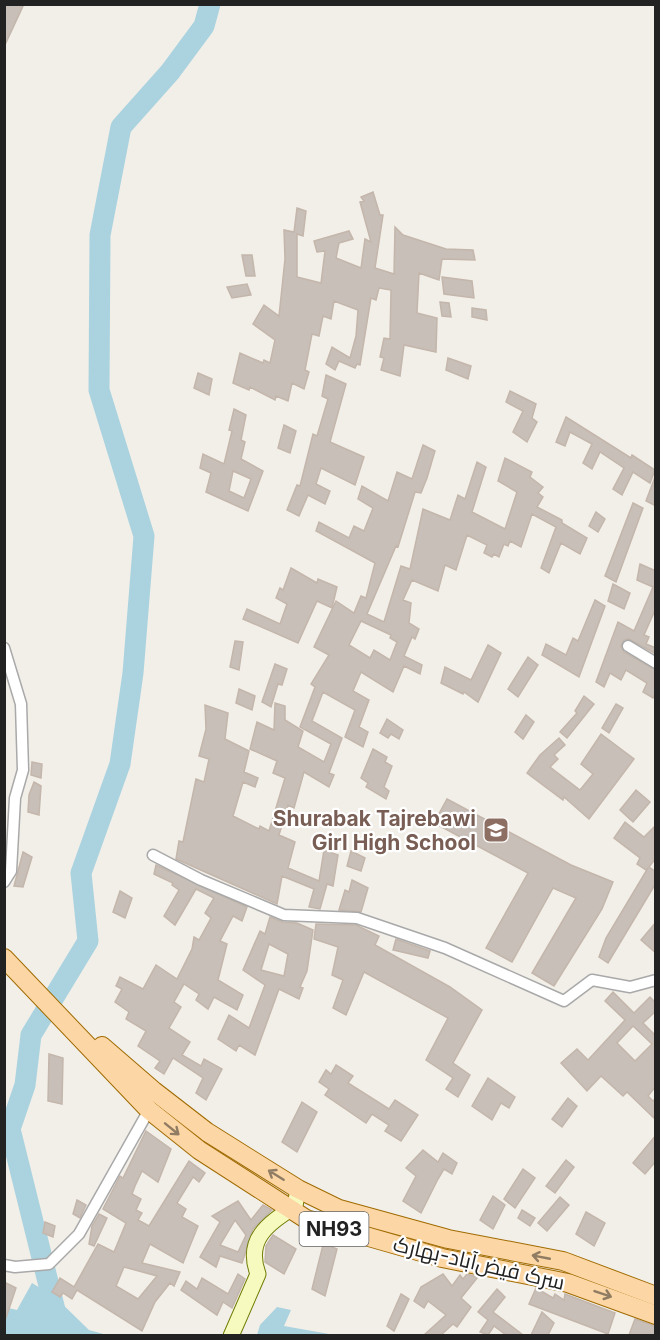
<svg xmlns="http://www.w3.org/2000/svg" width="660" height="1340" viewBox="0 0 660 1340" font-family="Inter,Cairo,sans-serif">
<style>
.water{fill:#aad3df}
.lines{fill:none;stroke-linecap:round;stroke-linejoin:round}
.river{stroke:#aad3df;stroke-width:21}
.building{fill:#c7bfb8;stroke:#c4b6ab;stroke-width:1.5;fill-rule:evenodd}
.street-casing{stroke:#a9a9a9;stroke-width:13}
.secondary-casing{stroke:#707d05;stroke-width:17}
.primary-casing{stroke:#a06b00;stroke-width:20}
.street{stroke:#fff;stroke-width:10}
.secondary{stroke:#f7fabf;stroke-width:15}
.primary{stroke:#fcd6a4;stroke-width:18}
.oneway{stroke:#8f7c63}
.labels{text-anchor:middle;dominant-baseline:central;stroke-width:4.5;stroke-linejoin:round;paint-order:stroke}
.shield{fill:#fff;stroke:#646464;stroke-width:1.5}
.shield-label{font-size:20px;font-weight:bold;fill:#222}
.education-label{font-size:21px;font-weight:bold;fill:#785e54;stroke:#fff;text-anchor:end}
.street-label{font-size:21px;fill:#222;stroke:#fff}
</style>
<rect width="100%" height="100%" fill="#f2efe9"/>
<g class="water">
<path d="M 32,1283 L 55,1297 L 89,1330 L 107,1335 L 5,1335 L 4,1307 L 17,1310 Z"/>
<path d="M 277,1307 L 291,1310 L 284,1326 L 335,1335 L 257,1335 L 260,1325 Z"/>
</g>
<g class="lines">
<path class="river" d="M 46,1336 L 55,1310 L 10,1129 L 25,1085 L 31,1035 L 88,941 L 81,873 L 120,764 L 133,673 L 144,536 L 99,390 L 100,235 L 121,127 L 170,72 L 204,26 L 210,4"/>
</g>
<g class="building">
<path d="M 4,4 L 24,4 L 4,47 Z"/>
<path d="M 373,192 L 380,215 L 383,215 L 375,268 L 394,274 L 395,227 L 403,235 L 446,249 L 473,250 L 475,260 L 442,259 L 439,280 L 419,273 L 417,313 L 437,318 L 436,352 L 404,345 L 400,376 L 381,370 L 384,358 L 380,357 L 384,338 L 390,339 L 391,290 L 379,288 L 376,300 L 371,298 L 360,365 L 357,364 L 355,368 L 339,361 L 335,370 L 326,364 L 332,347 L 350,358 L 356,336 L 358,310 L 334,301 L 331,319 L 323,316 L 319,336 L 312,334 L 305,370 L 309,372 L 304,389 L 292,383 L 288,401 L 276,396 L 275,400 L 250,387 L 249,390 L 233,383 L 240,353 L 263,363 L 264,360 L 270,363 L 275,340 L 253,324 L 264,305 L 279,316 L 285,259 L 284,230 L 294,232 L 297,208 L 306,211 L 303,236 L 297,234 L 297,277 L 321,283 L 325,251 L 317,252 L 314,241 L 349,231 L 353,239 L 339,243 L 336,258 L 361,268 L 365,239 L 371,242 L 360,202 L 364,201 L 361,197 Z"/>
<path d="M 242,255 L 252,255 L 255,276 L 246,276 Z"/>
<path d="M 442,277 L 472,281 L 474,298 L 444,294 Z"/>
<path d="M 247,284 L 251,295 L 232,298 L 227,287 Z"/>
<path d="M 440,302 L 449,303 L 451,317 L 442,316 Z"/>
<path d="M 472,308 L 486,310 L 487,320 L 472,317 Z"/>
<path d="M 448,358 L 471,366 L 468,379 L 446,370 Z"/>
<path d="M 198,373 L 212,379 L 209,395 L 194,388 Z"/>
<path d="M 326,375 L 346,384 L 330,442 L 364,457 L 355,485 L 321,468 L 316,484 L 330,491 L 325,504 L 308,495 L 299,516 L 287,510 L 297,485 L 300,486 L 313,434 L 317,436 L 328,399 L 322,396 Z"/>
<path d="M 510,391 L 536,404 L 532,418 L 537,422 L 527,442 L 513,432 L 523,411 L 506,402 Z"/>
<path d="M 234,409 L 246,415 L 241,440 L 245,442 L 241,459 L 263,471 L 248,511 L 206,492 L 211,473 L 200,468 L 203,454 L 224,464 L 232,431 L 229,430 ZM 233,471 L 251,479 L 244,498 L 229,491 Z"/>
<path d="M 566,417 L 631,458 L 632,455 L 655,470 L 650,483 L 633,472 L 622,495 L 613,489 L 624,468 L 600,452 L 592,469 L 583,463 L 592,444 L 570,432 L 565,446 L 556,442 Z"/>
<path d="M 284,425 L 296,431 L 290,453 L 278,448 Z"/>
<path d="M 423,445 L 435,451 L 427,478 L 421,493 L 415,492 L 398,547 L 396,546 L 367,614 L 384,622 L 401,566 L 410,569 L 423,509 L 450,520 L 458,495 L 465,499 L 477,462 L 486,467 L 472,512 L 505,529 L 517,492 L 498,481 L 505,458 L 532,472 L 530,477 L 543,487 L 538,493 L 543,497 L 537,507 L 562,520 L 562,523 L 587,538 L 580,554 L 561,543 L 549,573 L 541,568 L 556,527 L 532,514 L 521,547 L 510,541 L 508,546 L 504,544 L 499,557 L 494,554 L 492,557 L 484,553 L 487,545 L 467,535 L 456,570 L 445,565 L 438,591 L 412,580 L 403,600 L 411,603 L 409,623 L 419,629 L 415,639 L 412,637 L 404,656 L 422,665 L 420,674 L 404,666 L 393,692 L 361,672 L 353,691 L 369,700 L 359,727 L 368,732 L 363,747 L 345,737 L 355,710 L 323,692 L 312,721 L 342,738 L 329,773 L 334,775 L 329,787 L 304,772 L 294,808 L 288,805 L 279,835 L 295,842 L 288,868 L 319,881 L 324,850 L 338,855 L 333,886 L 327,884 L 320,909 L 309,907 L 314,889 L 282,876 L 277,904 L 176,859 L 179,841 L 183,842 L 196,779 L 204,782 L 209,759 L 199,756 L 206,729 L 205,705 L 228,713 L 225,739 L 249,751 L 244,772 L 258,778 L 255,787 L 243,782 L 233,816 L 259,829 L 260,826 L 269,831 L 285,778 L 273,773 L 277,761 L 250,749 L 257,722 L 274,730 L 275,703 L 285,706 L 285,720 L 303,731 L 298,747 L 324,762 L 331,744 L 300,727 L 315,687 L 311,684 L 329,655 L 314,647 L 336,601 L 354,613 L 361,596 L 366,598 L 375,563 L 316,531 L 319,522 L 349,538 L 354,526 L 364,531 L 373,508 L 358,499 L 362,486 L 388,501 L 397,472 L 412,479 ZM 361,621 L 391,635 L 390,638 L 397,642 L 390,660 L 374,650 L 370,658 L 349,645 Z"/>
<path d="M 655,477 L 656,478 L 656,506 L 646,501 Z"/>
<path d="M 633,503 L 643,508 L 616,582 L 605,576 Z"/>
<path d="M 596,512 L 605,519 L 598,532 L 589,526 Z"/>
<path d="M 640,564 L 656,571 L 656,608 L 644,635 L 649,637 L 646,644 L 656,648 L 656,654 L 629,639 L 624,640 L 621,646 L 624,652 L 656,670 L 656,692 L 653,698 L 643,692 L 647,683 L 626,670 L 621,680 L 610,673 L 604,687 L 596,682 L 618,622 L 634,631 L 653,587 L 637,580 Z"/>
<path d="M 291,568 L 317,583 L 318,579 L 337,587 L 332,608 L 317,601 L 298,643 L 243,619 L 247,609 L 280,624 L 287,604 L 276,598 L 280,588 L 283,590 Z"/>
<path d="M 613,584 L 630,593 L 624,609 L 608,601 Z"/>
<path d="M 595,600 L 605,606 L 579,677 L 542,655 L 546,644 L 566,655 L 573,638 L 578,641 Z"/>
<path d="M 235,641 L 243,642 L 239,670 L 230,667 Z"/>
<path d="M 488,645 L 501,653 L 478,702 L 464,692 L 463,694 L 441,683 L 445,667 L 471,680 Z"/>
<path d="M 528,657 L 538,665 L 518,697 L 508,689 Z"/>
<path d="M 275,664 L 287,669 L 282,685 L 278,684 L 271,707 L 262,702 Z"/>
<path d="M 239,689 L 255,696 L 252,710 L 236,703 Z"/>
<path d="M 584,696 L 594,704 L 567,738 L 560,732 L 577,713 L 575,711 Z"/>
<path d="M 616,704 L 623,708 L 609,733 L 602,728 Z"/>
<path d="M 526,715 L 534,722 L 523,739 L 515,732 Z"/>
<path d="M 387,719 L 403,730 L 399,739 L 391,734 L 388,738 L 380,733 Z"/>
<path d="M 601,734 L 634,759 L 589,819 L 564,797 L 563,800 L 527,773 L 540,755 L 559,738 L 565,745 L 554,755 L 558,759 L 550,767 L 580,790 L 593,774 L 581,764 Z"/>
<path d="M 373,749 L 387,757 L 385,762 L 392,766 L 384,787 L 389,791 L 386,799 L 366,787 L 368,783 L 361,778 Z"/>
<path d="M 32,762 L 42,764 L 41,778 L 31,775 Z"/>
<path d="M 34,782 L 41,786 L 39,815 L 28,812 L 29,795 Z"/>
<path d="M 636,790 L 650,802 L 633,822 L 620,810 Z"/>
<path d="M 447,799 L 571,865 L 613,882 L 602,909 L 554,986 L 532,973 L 576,898 L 553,888 L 512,962 L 486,948 L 528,873 L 434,823 Z"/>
<path d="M 625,822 L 644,837 L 656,825 L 656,858 L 649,867 L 656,872 L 656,883 L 608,963 L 599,957 L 606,938 L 648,868 L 646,870 L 637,864 L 640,858 L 614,838 Z"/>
<path d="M 351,851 L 365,858 L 361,871 L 347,866 Z"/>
<path d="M 23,852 L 32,857 L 23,887 L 14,886 Z"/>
<path d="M 156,865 L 247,907 L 242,921 L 233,916 L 220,941 L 227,944 L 218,980 L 243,995 L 237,1010 L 214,997 L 208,1009 L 196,1000 L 199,994 L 184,984 L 174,1002 L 181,1007 L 169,1028 L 190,1042 L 182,1055 L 201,1066 L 204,1059 L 222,1069 L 206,1100 L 196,1093 L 203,1078 L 173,1058 L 164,1074 L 155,1068 L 160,1061 L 138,1046 L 146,1031 L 126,1019 L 129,1012 L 115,1002 L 122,989 L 116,986 L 120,977 L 143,989 L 156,965 L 177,979 L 192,949 L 194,937 L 199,940 L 211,918 L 205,913 L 214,898 L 196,889 L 175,925 L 164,916 L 179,890 L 172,885 L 173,883 L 154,874 Z"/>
<path d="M 352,880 L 368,888 L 361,912 L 339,910 L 345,890 L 349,892 Z"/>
<path d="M 120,891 L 132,898 L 125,918 L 113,912 Z"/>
<path d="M 270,917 L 283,922 L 297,923 L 313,930 L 307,971 L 300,987 L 303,988 L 299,999 L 279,989 L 255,1055 L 239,1045 L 236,1051 L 218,1039 L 229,1015 L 249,1028 L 265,985 L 243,970 L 260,931 L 265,934 ZM 269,944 L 288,954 L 284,976 L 261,970 Z"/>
<path d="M 656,922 L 656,953 L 641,940 Z"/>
<path d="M 316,924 L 356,925 L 379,936 L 375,945 L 450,987 L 482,1010 L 453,1063 L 470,1075 L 458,1097 L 446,1089 L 453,1078 L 426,1060 L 448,1018 L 364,972 L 346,1015 L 333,1008 L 343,980 L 332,975 L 338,947 L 314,939 Z"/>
<path d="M 396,939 L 430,951 L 428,958 L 393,950 Z"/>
<path d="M 613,992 L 634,1013 L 650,997 L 656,1003 L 656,1011 L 643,1023 L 656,1036 L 656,1086 L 648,1096 L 653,1101 L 656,1098 L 656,1120 L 627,1092 L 623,1096 L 601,1076 L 587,1091 L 561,1063 L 577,1049 L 588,1060 L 625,1020 L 605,1001 ZM 633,1026 L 652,1044 L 635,1061 L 617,1043 Z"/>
<path d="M 49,1054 L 63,1058 L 62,1104 L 48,1101 Z"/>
<path d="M 336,1065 L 353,1076 L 348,1083 L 389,1109 L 395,1100 L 418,1115 L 401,1141 L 385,1131 L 389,1125 L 372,1114 L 366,1123 L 325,1095 L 329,1089 L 319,1082 L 326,1070 L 331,1074 Z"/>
<path d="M 488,1078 L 515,1097 L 509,1108 L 501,1103 L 492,1120 L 472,1106 Z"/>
<path d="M 568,1098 L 577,1106 L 562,1127 L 552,1119 Z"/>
<path d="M 302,1102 L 317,1112 L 297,1152 L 282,1142 Z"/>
<path d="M 146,1131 L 171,1149 L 158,1182 L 142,1171 L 135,1186 L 132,1194 L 141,1199 L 136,1210 L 142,1213 L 138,1220 L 149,1226 L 189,1161 L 205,1173 L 199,1182 L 193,1177 L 177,1203 L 186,1209 L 182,1217 L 198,1226 L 183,1263 L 150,1244 L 142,1263 L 180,1272 L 174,1286 L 170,1283 L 155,1302 L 142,1331 L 77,1290 L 72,1299 L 63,1293 L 60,1297 L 52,1292 L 60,1278 L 74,1287 L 98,1244 L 114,1252 L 126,1223 L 103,1209 L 120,1176 L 123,1178 ZM 124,1267 L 157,1276 L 138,1299 L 116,1286 Z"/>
<path d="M 656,1135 L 656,1161 L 645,1174 L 633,1163 Z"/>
<path d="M 423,1150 L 438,1162 L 443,1153 L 457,1163 L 452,1174 L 444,1169 L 438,1179 L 421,1213 L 403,1201 L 416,1176 L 406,1168 Z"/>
<path d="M 566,1160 L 574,1167 L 555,1193 L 546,1186 Z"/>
<path d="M 523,1169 L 535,1178 L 515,1208 L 504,1199 Z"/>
<path d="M 493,1196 L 505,1205 L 493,1229 L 480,1220 Z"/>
<path d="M 560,1197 L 569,1205 L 547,1231 L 538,1223 Z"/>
<path d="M 77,1200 L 86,1205 L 80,1218 L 73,1214 Z"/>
<path d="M 238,1201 L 251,1220 L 263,1205 L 272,1210 L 253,1229 L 242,1263 L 220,1256 L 216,1267 L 200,1257 L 220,1222 L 212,1216 ZM 235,1220 L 246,1235 L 238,1252 L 220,1245 Z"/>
<path d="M 522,1210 L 535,1218 L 530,1226 L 518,1218 Z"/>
<path d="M 586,1212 L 605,1223 L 594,1246 L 576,1234 Z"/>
<path d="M 99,1214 L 107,1218 L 94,1246 L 89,1244 L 92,1226 Z"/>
<path d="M 45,1222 L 55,1226 L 53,1237 L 43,1233 Z"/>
<path d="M 273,1235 L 296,1249 L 284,1274 L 265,1262 L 266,1246 Z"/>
<path d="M 325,1237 L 333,1240 L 332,1247 L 337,1249 L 325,1296 L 312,1289 Z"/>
<path d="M 238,1274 L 245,1279 L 232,1308 L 223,1302 L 217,1315 L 181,1290 L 186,1281 L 197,1289 L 202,1278 L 228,1294 Z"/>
<path d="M 443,1274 L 452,1286 L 460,1275 L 463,1279 L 467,1274 L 478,1277 L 461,1298 L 471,1307 L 457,1327 L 453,1324 L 441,1335 L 424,1335 L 446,1315 L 428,1301 L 424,1308 L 414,1301 L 421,1287 Z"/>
<path d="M 4,1282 L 16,1288 L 6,1318 L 4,1317 Z"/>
<path d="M 536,1288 L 553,1298 L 555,1294 L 564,1300 L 565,1294 L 615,1313 L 608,1334 L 529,1304 Z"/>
<path d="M 497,1289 L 505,1297 L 493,1312 L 523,1335 L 506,1335 L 494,1326 L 488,1335 L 480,1332 L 488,1320 L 478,1312 Z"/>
<path d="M 401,1294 L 409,1299 L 394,1331 L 387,1326 Z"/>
<path d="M 542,1312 L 554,1323 L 548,1335 L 531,1335 Z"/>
<path d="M 635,1319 L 656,1326 L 656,1335 L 629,1335 Z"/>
</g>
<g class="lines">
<g class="street-casing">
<g id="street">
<path d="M 628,646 L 656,663"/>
<path d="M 4,648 L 21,704 L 23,770 L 15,798 L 11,871 L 4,882"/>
<path d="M 153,855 L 201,880 L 284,915 L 357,918 L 445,948 L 564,1001 L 592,980 L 630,987 L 656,980"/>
<path d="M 4,1265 L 15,1267 L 49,1264 L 79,1234 L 149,1110"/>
</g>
</g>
<g class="secondary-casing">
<path id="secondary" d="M 231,1336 L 258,1274 C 245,1239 268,1224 295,1206 L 298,1189"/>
</g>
<g class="primary-casing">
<g id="primary">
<path d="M 4,958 L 149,1110 L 199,1150 L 306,1219 L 442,1258 L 568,1283 L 656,1315"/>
<path d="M 102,1046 L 154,1091 L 207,1132 L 298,1189 L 339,1209 L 448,1239 L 563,1261 L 656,1296"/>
</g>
</g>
<use href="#street" class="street"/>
<use href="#secondary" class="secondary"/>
<use href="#primary" class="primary"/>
</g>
<defs><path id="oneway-shaft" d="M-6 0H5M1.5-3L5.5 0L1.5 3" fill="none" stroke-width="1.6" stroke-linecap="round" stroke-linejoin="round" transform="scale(1.5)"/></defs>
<g class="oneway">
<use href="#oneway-shaft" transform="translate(172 1129) rotate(39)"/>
<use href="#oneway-shaft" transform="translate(276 1175) rotate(-148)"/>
<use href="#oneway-shaft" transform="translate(541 1257) rotate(-169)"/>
<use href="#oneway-shaft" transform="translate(603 1294) rotate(19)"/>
</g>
<defs>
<g id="school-square" transform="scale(1.35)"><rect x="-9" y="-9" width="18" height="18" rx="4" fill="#8d6e63" stroke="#fff"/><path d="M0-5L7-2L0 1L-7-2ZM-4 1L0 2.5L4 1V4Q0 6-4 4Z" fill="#fff"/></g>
</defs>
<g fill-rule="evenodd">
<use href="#school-square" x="496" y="830"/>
</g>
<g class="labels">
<rect class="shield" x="299.5" y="1212" width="69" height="34" rx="4.5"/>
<g class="shield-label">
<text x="334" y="1229">NH93</text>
</g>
<g class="education-label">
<text x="476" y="818">Shurabak Tajrebawi<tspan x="476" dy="24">Girl High School</tspan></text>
</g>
<g class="street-label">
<text transform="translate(479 1263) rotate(13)">سرک فیض‌آباد-بهارک</text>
</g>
</g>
<rect width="660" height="1340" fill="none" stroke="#222222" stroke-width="12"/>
</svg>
